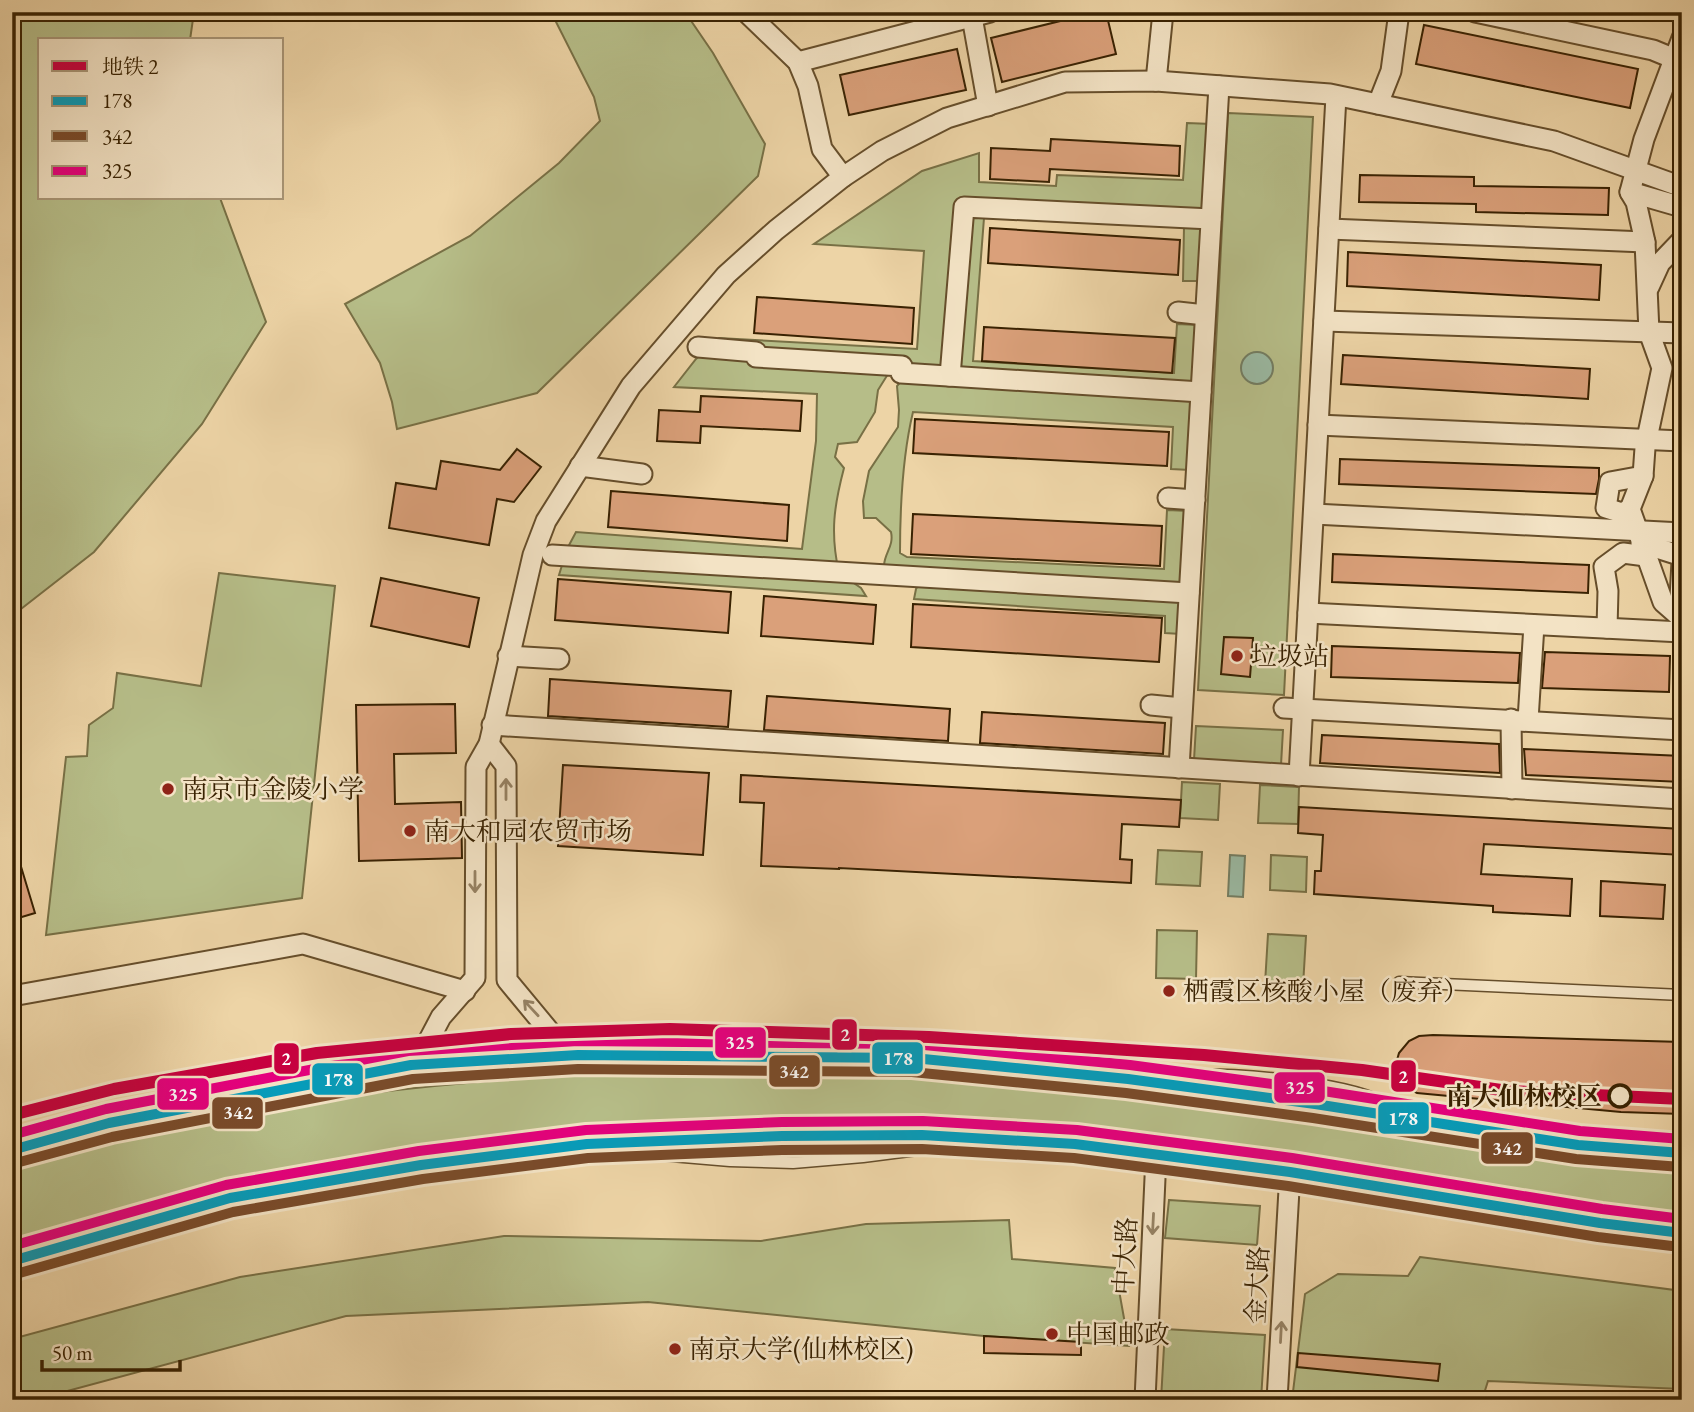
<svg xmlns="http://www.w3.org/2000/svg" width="1694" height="1412" viewBox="0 0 1694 1412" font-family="'EB Garamond','Noto Serif SC',serif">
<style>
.green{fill:#b6bd88;stroke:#787045;stroke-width:2;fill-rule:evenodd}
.water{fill:#9ab9a2;stroke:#737d62;stroke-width:2}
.building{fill:#daa07a;stroke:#392202;stroke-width:2}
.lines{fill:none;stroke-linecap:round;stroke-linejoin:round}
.lane-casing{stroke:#664e2b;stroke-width:13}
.street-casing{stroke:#664e2b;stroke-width:23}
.primary-casing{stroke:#392202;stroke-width:33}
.lane{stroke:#f3e3c5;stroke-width:10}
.street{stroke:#f3e3c5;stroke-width:19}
.primary{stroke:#edd4a6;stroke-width:30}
.bus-1-casing{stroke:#f3e3c5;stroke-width:16}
.bus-2-casing{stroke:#f3e3c5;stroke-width:16}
.bus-3-casing{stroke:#f3e3c5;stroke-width:16}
.bus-1{stroke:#069cba;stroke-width:10}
.bus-2{stroke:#7a4b2a;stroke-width:10}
.bus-3{stroke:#e5007d;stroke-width:10}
.metro-1-casing{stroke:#f3e3c5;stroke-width:18}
.metro-1{stroke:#c7003f;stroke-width:12}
.oneway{stroke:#968264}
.poi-dot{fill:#8f2418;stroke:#f3e3c5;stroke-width:2.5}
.stop-dot{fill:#f3e3c5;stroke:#392202;stroke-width:3.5}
.labels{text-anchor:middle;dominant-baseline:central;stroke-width:5;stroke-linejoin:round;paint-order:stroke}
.poi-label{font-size:26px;fill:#392202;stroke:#f3e3c5;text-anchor:start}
.stop-label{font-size:26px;font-weight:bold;fill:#392202;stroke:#f3e3c5;text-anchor:end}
.street-label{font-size:26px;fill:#392202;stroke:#f3e3c5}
.line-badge{stroke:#f3e3c5;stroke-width:2.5}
.badge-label{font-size:19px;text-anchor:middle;font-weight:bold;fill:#fff}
</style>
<rect width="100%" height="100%" fill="#edd4a6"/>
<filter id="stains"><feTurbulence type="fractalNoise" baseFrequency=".00286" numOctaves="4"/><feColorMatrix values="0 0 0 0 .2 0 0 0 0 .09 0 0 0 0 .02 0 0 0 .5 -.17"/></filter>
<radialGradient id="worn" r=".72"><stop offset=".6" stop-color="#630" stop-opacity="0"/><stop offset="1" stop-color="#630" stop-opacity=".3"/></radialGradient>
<g class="green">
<path d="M 12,12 L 194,12 L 190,40 L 40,40 L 40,198 L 220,198 L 266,322 L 202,424 L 94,552 L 12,616 Z"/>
<path d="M 551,12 L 685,12 L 713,53 L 765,144 L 758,176 L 537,393 L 397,429 L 392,402 L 380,363 L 345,304 L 470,236 L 559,163 L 600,121 L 594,97 Z"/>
<path d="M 1228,113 L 1313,117 L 1284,695 L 1198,690 Z"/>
<path d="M 1187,123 L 1211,124 L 1202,281 L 1183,281 L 1184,227 L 984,218 L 973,361 L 1174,373 L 1177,324 L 1198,325 L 1190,470 L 1171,469 L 1173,427 L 913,412 C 902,458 900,506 900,553 L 907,557 L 1164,569 L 1167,510 L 1189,511 L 1181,634 L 1165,633 L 1165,616 L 914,599 L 916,589 L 923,578 L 893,576 L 884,565 C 885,552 894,546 891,532 L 876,518 L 864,518 L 863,501 L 869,471 L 898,427 L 899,410 L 897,386 L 907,374 L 893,366 L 878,390 L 875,412 L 857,442 L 838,444 L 835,457 L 844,468 C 834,506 830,533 839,573 L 861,588 L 866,596 L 559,575 L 567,549 L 576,532 L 802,549 L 816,441 L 817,394 L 674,387 L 696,359 L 719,338 L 917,349 L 924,251 L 814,244 L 922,171 L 979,153 L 979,182 L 1056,186 L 1057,175 L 1183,180 ZM 958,199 L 978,199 L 977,217 L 969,217 L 954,252 Z"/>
<path d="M 219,573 L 335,586 L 302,898 L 46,935 L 66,757 L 87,756 L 89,725 L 113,708 L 117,673 L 201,686 Z"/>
<path d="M 1196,726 L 1283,730 L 1281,765 L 1194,760 Z"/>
<path d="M 1182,782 L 1220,784 L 1218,820 L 1180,818 Z"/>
<path d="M 1260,785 L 1299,787 L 1298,824 L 1258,823 Z"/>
<path d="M 1158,850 L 1202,852 L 1200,886 L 1156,884 Z"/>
<path d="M 1271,855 L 1307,857 L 1306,892 L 1270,890 Z"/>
<path d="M 1157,930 L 1197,931 L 1196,979 L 1156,978 Z"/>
<path d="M 1268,934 L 1306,936 L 1303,986 L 1265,984 Z"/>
<path d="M 721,1070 C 853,1072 985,1073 1117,1088 C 1160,1093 1203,1104 1247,1110 C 1392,1131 1536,1154 1682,1167 L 1682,1219 L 1539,1199 L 1290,1154 L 1155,1137 L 931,1119 L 828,1117 L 749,1119 L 596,1127 L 465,1142 L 293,1170 L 197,1189 L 12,1245 L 12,1167 C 39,1158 66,1147 93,1140 C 178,1117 267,1105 355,1095 C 477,1080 598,1071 721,1070 Z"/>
<path d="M 1169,1200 L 1260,1206 L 1257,1245 L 1165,1238 Z"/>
<path d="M 1009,1220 L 1012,1259 L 1115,1268 L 1129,1346 L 984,1336 L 648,1302 L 346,1316 L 34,1400 L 12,1400 L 12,1339 L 240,1277 L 504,1236 L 761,1241 L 866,1224 Z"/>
<path d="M 1420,1257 L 1682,1291 L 1682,1389 L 1488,1381 L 1482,1400 L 1454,1400 L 1453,1393 L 1380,1391 L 1379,1400 L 1292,1400 L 1305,1294 L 1338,1274 L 1408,1276 Z"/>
<path d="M 1165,1329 L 1265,1335 L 1261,1400 L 1161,1400 Z"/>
</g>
<g class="water">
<circle cx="1257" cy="368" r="16"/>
<path d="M 1230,855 L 1245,856 L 1243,897 L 1228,896 Z"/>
</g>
<g class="building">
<path d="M 1097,12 L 1106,12 L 1116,54 L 1002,82 L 991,38 Z"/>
<path d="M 1424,25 L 1638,69 L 1630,108 L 1416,64 Z"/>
<path d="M 957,49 L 966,90 L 849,115 L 840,75 Z"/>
<path d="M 1051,139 L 1180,146 L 1179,176 L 1050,169 L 1049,182 L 990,179 L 991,148 L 1050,151 Z"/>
<path d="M 1360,175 L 1474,177 L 1474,186 L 1609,188 L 1608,215 L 1476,212 L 1476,204 L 1359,202 Z"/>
<path d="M 990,228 L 1180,240 L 1178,275 L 988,263 Z"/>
<path d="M 1348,252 L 1601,265 L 1599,300 L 1347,286 Z"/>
<path d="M 757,297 L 914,308 L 912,344 L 754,333 Z"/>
<path d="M 984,327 L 1175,338 L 1172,373 L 982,361 Z"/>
<path d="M 1343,355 L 1590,369 L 1588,399 L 1341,384 Z"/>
<path d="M 701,396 L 802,401 L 800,431 L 701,426 L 700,443 L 657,441 L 659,410 L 700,412 Z"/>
<path d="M 915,419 L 1169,432 L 1167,466 L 913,453 Z"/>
<path d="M 517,449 L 541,467 L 514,502 L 497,499 L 489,545 L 389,528 L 396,483 L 436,489 L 441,461 L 500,470 Z"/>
<path d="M 1340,459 L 1599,468 L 1599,479 L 1596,494 L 1339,484 Z"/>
<path d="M 611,491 L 789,505 L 787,541 L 608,527 Z"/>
<path d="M 913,514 L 1162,526 L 1160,566 L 911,554 Z"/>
<path d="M 1333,554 L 1589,565 L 1588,593 L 1332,582 Z"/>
<path d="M 381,578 L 479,598 L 469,647 L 371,626 Z"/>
<path d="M 558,579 L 731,592 L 728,633 L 555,620 Z"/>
<path d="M 764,596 L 876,605 L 873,644 L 761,636 Z"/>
<path d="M 913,604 L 1162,618 L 1159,662 L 911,647 Z"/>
<path d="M 1224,637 L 1253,638 L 1250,677 L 1221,674 Z"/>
<path d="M 1332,646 L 1520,653 L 1518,683 L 1331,677 Z"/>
<path d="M 1545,652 L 1670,656 L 1669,692 L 1542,688 Z"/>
<path d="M 550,679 L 731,691 L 728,727 L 548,716 Z"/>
<path d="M 767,696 L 950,709 L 948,741 L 764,730 Z"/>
<path d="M 455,704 L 456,753 L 394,754 L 395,804 L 461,802 L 462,858 L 359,861 L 356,705 Z"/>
<path d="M 982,712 L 1165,723 L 1163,754 L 980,743 Z"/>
<path d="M 1322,735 L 1499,744 L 1500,773 L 1320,763 Z"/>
<path d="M 1524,749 L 1682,756 L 1682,782 L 1526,775 Z"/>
<path d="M 563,765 L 709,773 L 703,855 L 558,846 Z"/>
<path d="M 741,775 L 1181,800 L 1179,827 L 1122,824 L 1120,859 L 1132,860 L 1131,883 L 839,868 L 839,869 L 761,866 L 764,803 L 740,802 Z"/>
<path d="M 1299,807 L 1682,829 L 1682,855 L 1484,844 L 1481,874 L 1572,879 L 1570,916 L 1493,912 L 1493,906 L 1314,894 L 1315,871 L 1321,871 L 1323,835 L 1298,833 Z"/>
<path d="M 16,850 L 35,913 L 12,920 L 12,851 Z"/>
<path d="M 1601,881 L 1665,885 L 1663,919 L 1600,916 Z"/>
<path d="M 1433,1035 L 1682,1042 L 1682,1114 L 1621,1112 L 1417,1093 L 1408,1088 L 1399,1072 L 1397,1060 L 1399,1053 L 1409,1041 L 1419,1036 Z"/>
<path d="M 984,1336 L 1081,1342 L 1081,1355 L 984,1353 Z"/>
<path d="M 1298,1353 L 1440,1364 L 1438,1381 L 1297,1367 Z"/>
</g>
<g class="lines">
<g class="lane-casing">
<g id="lane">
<path d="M 1399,982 L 1682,995"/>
<path d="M 1191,1075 C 1231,1072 1359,1083 1388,1106"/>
<path d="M 648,1154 L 730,1161 L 793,1163 L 863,1157 L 925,1149"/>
</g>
</g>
<g class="street-casing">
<g id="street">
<path d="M 746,12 L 798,62 L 808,86 L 822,149 L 843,177"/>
<path d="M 1475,12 L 1653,50 L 1682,62"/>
<path d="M 972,17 L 988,106"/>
<path d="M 1682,38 L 1644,139 L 1630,192 L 1636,202 L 1645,242 L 1649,332 L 1662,368 L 1645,448 L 1643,476 L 1630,509 L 1663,602 L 1679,616 L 1682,624"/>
<path d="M 798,62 L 990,12"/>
<path d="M 1156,81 L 1163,12"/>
<path d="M 1378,104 L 1391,71 L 1399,12"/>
<path d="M 1630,192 L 1682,207"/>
<path d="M 1329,229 L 1645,242"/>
<path d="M 1649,287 L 1660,263 L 1682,240"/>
<path d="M 1178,312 L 1205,315"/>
<path d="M 1324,321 L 1682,333"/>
<path d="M 698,347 L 756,352 L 756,357 L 902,366 L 901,373 L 1201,392"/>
<path d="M 950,376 L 964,207 L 1211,219"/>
<path d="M 1318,425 L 1682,441"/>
<path d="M 580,466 L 642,474"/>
<path d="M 1168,498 L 1195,500"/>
<path d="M 1630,509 L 1622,513 L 1606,508 L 1610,482 L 1643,476"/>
<path d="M 1314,514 L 1682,533"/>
<path d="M 1641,543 L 1682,556"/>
<path d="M 552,555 L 1189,593"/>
<path d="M 1308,613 L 1682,632"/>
<path d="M 1679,616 L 1682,562"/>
<path d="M 1607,628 L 1608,591 L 1604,567 L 1623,553 L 1646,556"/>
<path d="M 508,656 L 559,659"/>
<path d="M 1151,705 L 1182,708"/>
<path d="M 1284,708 L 1682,730"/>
<path d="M 1511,719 L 1512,789"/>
<path d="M 1528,720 L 1534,625"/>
<path d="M 492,725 L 1682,799"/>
<path d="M 489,744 L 506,766 L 507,980 L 560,1044 L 578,1055"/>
<path d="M 1179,768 L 1219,86"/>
<path d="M 1299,776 L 1336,96"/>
<path d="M 12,996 L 303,944 L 465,991"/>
<path d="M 411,1065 L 422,1053 L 441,1017 L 475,978 L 476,767 L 489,744 L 533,555 L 546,521 L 631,386 L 726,275 L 776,230 L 843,177 L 882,151 L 947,118 L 1065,82 L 1156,81 L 1330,94 L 1554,141 L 1682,187"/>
<path d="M 1145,1400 L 1156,1156"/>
<path d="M 1277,1400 L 1290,1172"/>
</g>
</g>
<g class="primary-casing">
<g id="primary">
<path d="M 12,1150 L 109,1123 L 216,1101 L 411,1065 L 578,1055 L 913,1058 L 1128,1079 L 1315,1104 L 1578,1145 L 1682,1153"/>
<path d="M 12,1261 L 230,1198 L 421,1165 L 587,1144 L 782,1136 L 922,1135 L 1075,1144 L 1290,1172 L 1600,1223 L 1682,1233"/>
</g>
</g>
<use href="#lane" class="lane"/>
<use href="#street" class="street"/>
<use href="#primary" class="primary"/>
<g class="bus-1-casing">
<g id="bus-1">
<path d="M 12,1150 L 109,1123 L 411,1065 L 578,1055 L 913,1058 L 1128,1079 L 1315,1104 L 1578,1145 L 1682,1153"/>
<path d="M 12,1261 L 230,1198 L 421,1165 L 587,1144 L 782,1136 L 922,1135 L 1075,1144 L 1290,1172 L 1600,1223 L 1682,1233"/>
</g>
</g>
<g class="bus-2-casing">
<g id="bus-2">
<path d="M 16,1163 L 112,1137 L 413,1079 L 578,1069 L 912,1072 L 1126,1093 L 1313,1118 L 1576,1159 L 1681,1167"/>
<path d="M 16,1274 L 233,1212 L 423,1179 L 588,1158 L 782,1150 L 922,1149 L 1074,1158 L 1288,1186 L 1598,1237 L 1680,1247"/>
</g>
</g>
<g class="bus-3-casing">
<g id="bus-3">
<path d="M 12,1135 L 106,1109 L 408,1051 L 578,1041 L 914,1044 L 1130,1065 L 1317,1090 L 1580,1131 L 1682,1139"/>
<path d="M 12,1246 L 226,1185 L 419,1151 L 586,1130 L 782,1122 L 923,1121 L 1077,1130 L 1292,1158 L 1602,1209 L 1682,1219"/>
</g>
</g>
<use href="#bus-1" class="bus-1"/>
<use href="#bus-2" class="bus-2"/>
<use href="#bus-3" class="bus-3"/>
<g class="metro-1-casing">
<path id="metro-1" d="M 12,1115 L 114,1089 L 317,1053 L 511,1034 L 670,1029 L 929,1037 L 1204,1055 L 1362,1070 L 1508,1091 L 1682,1099"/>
</g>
<use href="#metro-1" class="metro-1"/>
</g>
<defs><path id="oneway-shaft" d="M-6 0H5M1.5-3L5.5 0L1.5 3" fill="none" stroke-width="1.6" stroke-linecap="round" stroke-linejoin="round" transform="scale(1.75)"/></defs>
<g class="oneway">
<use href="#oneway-shaft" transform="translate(506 789) rotate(-90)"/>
<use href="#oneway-shaft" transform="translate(475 882) rotate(90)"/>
<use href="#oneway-shaft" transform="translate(531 1008) rotate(-133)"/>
<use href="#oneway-shaft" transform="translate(1153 1224) rotate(93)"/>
<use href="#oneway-shaft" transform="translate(1281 1332) rotate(-87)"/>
</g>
<g class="poi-dot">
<circle cx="1237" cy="656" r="7"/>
<circle cx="168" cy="789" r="7"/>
<circle cx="410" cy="831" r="7"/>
<circle cx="1169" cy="991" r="7"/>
<circle cx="1052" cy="1334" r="7"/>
<circle cx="675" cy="1349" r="7"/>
</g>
<circle class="stop-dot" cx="1620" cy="1096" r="11"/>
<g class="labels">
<g class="poi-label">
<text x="1251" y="656">垃圾站</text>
<text x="182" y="789">南京市金陵小学</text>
<text x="424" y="831">南大和园农贸市场</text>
<text x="1183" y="991">栖霞区核酸小屋（废弃）</text>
<text x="1066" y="1334">中国邮政</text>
<text x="689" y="1349">南京大学(仙林校区)</text>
</g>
<g class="stop-label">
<text x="1602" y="1096">南大仙林校区</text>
</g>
<g class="street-label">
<text transform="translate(1125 1256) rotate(-87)">中大路</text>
<text transform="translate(1257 1285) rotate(-87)">金大路</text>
</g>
</g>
<g class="line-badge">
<rect x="831" y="1018" width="27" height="33" rx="7" fill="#c7003f"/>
<rect x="714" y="1026" width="53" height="33" rx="7" fill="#e5007d"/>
<rect x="871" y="1041" width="53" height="34" rx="7" fill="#069cba"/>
<rect x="273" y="1042" width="27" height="33" rx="7" fill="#c7003f"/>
<rect x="768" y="1054" width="53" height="34" rx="7" fill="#7a4b2a"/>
<rect x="1390" y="1059" width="27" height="34" rx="7" fill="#c7003f"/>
<rect x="311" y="1062" width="53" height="34" rx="7" fill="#069cba"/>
<rect x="1273" y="1071" width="53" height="33" rx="7" fill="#e5007d"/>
<rect x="156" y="1077" width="54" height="34" rx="7" fill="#e5007d"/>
<rect x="211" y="1096" width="53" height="34" rx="7" fill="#7a4b2a"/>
<rect x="1377" y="1101" width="53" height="34" rx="7" fill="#069cba"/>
<rect x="1480" y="1131" width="54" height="34" rx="7" fill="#7a4b2a"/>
</g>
<g class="badge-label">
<text x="845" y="1041">2</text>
<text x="740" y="1049">325</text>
<text x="898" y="1065">178</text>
<text x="286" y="1065">2</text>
<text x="794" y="1078">342</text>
<text x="1403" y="1083">2</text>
<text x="338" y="1086">178</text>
<text x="1300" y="1094">325</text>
<text x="183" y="1101">325</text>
<text x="238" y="1119">342</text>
<text x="1403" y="1125">178</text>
<text x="1507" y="1155">342</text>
</g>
<rect width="1694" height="1412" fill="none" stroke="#edd4a6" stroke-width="42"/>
<rect x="14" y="14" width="1666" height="1384" fill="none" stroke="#392202" stroke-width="3.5"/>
<rect x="21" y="21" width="1652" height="1370" fill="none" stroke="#392202" stroke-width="2"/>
<rect x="38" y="38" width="245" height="161" fill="#f3e3c5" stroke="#a99677" stroke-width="2"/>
<rect x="52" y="61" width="35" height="10" fill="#c7003f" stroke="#a99677" stroke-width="2"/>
<text x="102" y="74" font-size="21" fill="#392202">地铁 2</text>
<rect x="52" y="96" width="35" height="10" fill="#069cba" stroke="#a99677" stroke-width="2"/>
<text x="102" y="108" font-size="21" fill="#392202">178</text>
<rect x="52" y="131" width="35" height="10" fill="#7a4b2a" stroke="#a99677" stroke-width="2"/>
<text x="102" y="144" font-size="21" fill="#392202">342</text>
<rect x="52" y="166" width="35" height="10" fill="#e5007d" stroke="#a99677" stroke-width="2"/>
<text x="102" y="178" font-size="21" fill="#392202">325</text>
<path d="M42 1360v10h138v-10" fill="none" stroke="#392202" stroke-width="3.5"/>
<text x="52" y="1360" font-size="21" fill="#392202" stroke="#f3e3c5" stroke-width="5" paint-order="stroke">50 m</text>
<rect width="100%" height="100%" filter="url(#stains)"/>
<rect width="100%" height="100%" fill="url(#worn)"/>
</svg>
